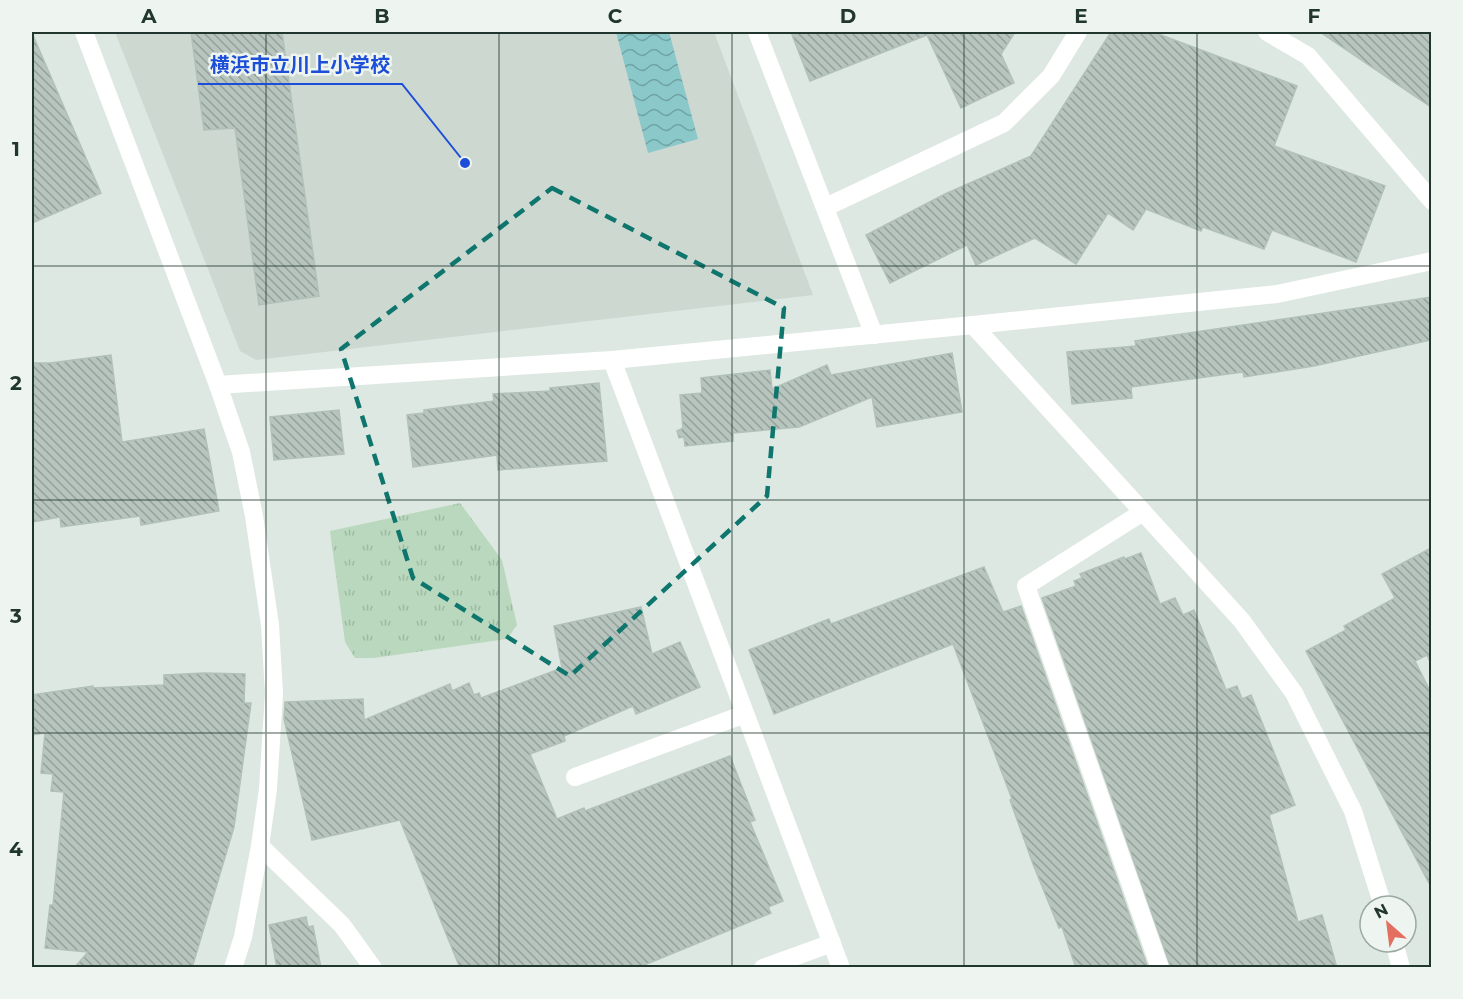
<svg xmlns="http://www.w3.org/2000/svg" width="1463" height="999" viewBox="0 0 1463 999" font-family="Montserrat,'Noto Sans JP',sans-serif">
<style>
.built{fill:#cdd8d1}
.grass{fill:url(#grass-tufts)}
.water{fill:url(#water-waves)}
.building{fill:url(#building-back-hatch);stroke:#b1c1b8;stroke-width:1.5}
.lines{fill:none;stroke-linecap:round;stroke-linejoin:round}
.minor{stroke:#fff;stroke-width:18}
.tertiary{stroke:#fff;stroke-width:18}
.marked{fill:none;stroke:#0f766e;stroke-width:4.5;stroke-dasharray:12 8;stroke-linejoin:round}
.grid{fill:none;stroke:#21362e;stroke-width:1.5;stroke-opacity:0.55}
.leader{fill:none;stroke:#1d4ed8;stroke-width:2}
.callout-dot{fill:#1d4ed8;stroke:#eef5f1;stroke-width:2}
.callout-label{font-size:20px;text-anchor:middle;font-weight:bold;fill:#1d4ed8;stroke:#eef5f1;stroke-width:5;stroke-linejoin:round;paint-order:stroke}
.neatline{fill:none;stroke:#21362e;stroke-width:2}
.grid-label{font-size:20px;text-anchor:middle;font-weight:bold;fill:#21362e}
</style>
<defs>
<pattern id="grass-tufts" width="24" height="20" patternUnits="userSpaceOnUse" patternTransform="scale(1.5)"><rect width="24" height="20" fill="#b9d8bd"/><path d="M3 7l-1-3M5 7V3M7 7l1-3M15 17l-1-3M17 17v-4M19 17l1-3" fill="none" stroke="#9fbaa3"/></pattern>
<pattern id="water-waves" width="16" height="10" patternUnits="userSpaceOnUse" patternTransform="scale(1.5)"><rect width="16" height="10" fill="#8ac8c9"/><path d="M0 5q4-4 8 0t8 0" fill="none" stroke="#70a3a4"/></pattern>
<pattern id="building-back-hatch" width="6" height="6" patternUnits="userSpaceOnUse" patternTransform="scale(1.5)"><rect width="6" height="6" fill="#b7c5be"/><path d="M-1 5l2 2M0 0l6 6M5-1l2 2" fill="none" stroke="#94a19b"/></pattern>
</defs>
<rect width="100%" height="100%" fill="#dee8e2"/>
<path class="built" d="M 115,32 L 714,32 L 813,295 L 256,360 L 240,351 Z"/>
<path class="grass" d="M 460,503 L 502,560 L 517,625 L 507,639 L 374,658 L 355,658 L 345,642 L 330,531 Z"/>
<path class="water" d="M 616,32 L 669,32 L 698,139 L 648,153 Z"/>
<g class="building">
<path d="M 191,32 L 282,32 L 319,296 L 259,305 L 235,128 L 204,130 Z"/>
<path d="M 791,32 L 1015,32 L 1001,54 L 1014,83 L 961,108 L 927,35 L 810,81 Z"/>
<path d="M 1111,32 L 1153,32 L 1297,86 L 1274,146 L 1385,186 L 1356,262 L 1272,230 L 1264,249 L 1203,227 L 1201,231 L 1146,209 L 1133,230 L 1108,213 L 1076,264 L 1035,238 L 976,265 L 967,245 L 890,283 L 866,235 L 945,194 L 1031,156 Z"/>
<path d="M 1320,32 L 1431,32 L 1431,107 Z"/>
<path d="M 32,33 L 101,193 L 32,223 Z"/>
<path d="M 1431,297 L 1431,340 L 1314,366 L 1244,377 L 1243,372 L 1131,387 L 1132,398 L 1072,404 L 1067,352 L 1136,346 L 1135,341 Z"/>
<path d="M 952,353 L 962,412 L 877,427 L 872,397 L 799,427 L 733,433 L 733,441 L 685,446 L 684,437 L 679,438 L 677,431 L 683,428 L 680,395 L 702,393 L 701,378 L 770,370 L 772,389 L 827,365 L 831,375 Z"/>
<path d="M 111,355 L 122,442 L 204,429 L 219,511 L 141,525 L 140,516 L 61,527 L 60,517 L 32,522 L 32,363 L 50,363 Z"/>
<path d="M 599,383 L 607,461 L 498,470 L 497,455 L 413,467 L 407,415 L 424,413 L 424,410 L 494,401 L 493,394 L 550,391 L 550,388 Z"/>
<path d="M 339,410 L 344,454 L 274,460 L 270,417 Z"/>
<path d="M 1431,548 L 1431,664 L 1427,655 L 1415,661 L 1431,693 L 1431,887 L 1306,651 L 1346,630 L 1344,626 L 1395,598 L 1382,574 Z"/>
<path d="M 1141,553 L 1160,604 L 1175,598 L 1183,615 L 1194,610 L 1226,690 L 1237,686 L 1242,699 L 1251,695 L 1295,805 L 1269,815 L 1298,922 L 1322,915 L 1337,968 L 1171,968 L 1042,598 L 1076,586 L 1074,581 L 1082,578 L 1080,574 L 1124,557 L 1125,559 Z"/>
<path d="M 984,567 L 1003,612 L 1021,606 L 1148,968 L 1076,968 L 1062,927 L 1059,928 L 1033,864 L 1010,800 L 1012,799 L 953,644 L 774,714 L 749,650 L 829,619 L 831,624 Z"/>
<path d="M 641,607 L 652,654 L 680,642 L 700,687 L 636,714 L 633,706 L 564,736 L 565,741 L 530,754 L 557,819 L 584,808 L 585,811 L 730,756 L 755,820 L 750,822 L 783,901 L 768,907 L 771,913 L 637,968 L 460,968 L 400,820 L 312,840 L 284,719 L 285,702 L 363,699 L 364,720 L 450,684 L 452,691 L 469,683 L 474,695 L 479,693 L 481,698 L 562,668 L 554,626 Z"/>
<path d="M 204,673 L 245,674 L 244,703 L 251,703 L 234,827 L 192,968 L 74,968 L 88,952 L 45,948 L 50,905 L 53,905 L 64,792 L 51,791 L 53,774 L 41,773 L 45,733 L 32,735 L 32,695 L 93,686 L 93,688 L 164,685 L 164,675 Z"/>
<path d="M 306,917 L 308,927 L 313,926 L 321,968 L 277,968 L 269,925 Z"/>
</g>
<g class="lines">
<g class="minor">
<path d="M 757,32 L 874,335"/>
<path d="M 1267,32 L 1308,56 L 1432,201"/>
<path d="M 826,207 L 1004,123 L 1051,76 L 1078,32"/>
<path d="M 973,325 L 1242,621 L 1294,693 L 1353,811 L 1383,906"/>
<path d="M 612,360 L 841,968"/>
<path d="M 218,385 L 612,360 L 973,325 L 1277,294 L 1432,261"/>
<path d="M 1143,512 L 1026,586 L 1160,968"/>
<path d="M 575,777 L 745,714"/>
<path d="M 260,846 L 342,925 L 373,968"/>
<path d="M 1394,942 L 1401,968"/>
<path d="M 763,968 L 832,943"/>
</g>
<path class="tertiary" d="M 84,32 L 218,385 L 241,452 L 254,516 L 270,625 L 274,693 L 268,789 L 260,846 L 243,937 L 233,968"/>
</g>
<path class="marked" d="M 552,188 L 784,308 L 767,496 L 570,676 L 413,578 L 341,349 Z"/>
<path class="grid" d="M 266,32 L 266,968M 499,32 L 499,968M 732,32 L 732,968M 964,32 L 964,968M 1197,32 L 1197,968M 32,266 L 1432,266M 32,500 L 1432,500M 32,733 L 1432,733"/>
<path class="leader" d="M465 163L402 84H198"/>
<circle class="callout-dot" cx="465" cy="163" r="6"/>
<g class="callout-label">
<text x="300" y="72">横浜市立川上小学校</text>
</g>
<rect width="1463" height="999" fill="none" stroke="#eef5f1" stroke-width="66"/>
<g transform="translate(1388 924) rotate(332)"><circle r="28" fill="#eef5f1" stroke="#9ca9a3" stroke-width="1.5"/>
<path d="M0-4.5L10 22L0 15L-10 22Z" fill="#e46f60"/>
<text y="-9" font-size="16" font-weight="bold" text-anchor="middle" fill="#21362e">N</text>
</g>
<rect x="33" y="33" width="1397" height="933" class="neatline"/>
<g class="grid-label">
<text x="149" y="23">A</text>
<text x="382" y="23">B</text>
<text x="615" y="23">C</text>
<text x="848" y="23">D</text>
<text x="1081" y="23">E</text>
<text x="1314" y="23">F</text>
<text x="16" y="156">1</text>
<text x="16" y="390">2</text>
<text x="16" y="623">3</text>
<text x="16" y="856">4</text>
</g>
</svg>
